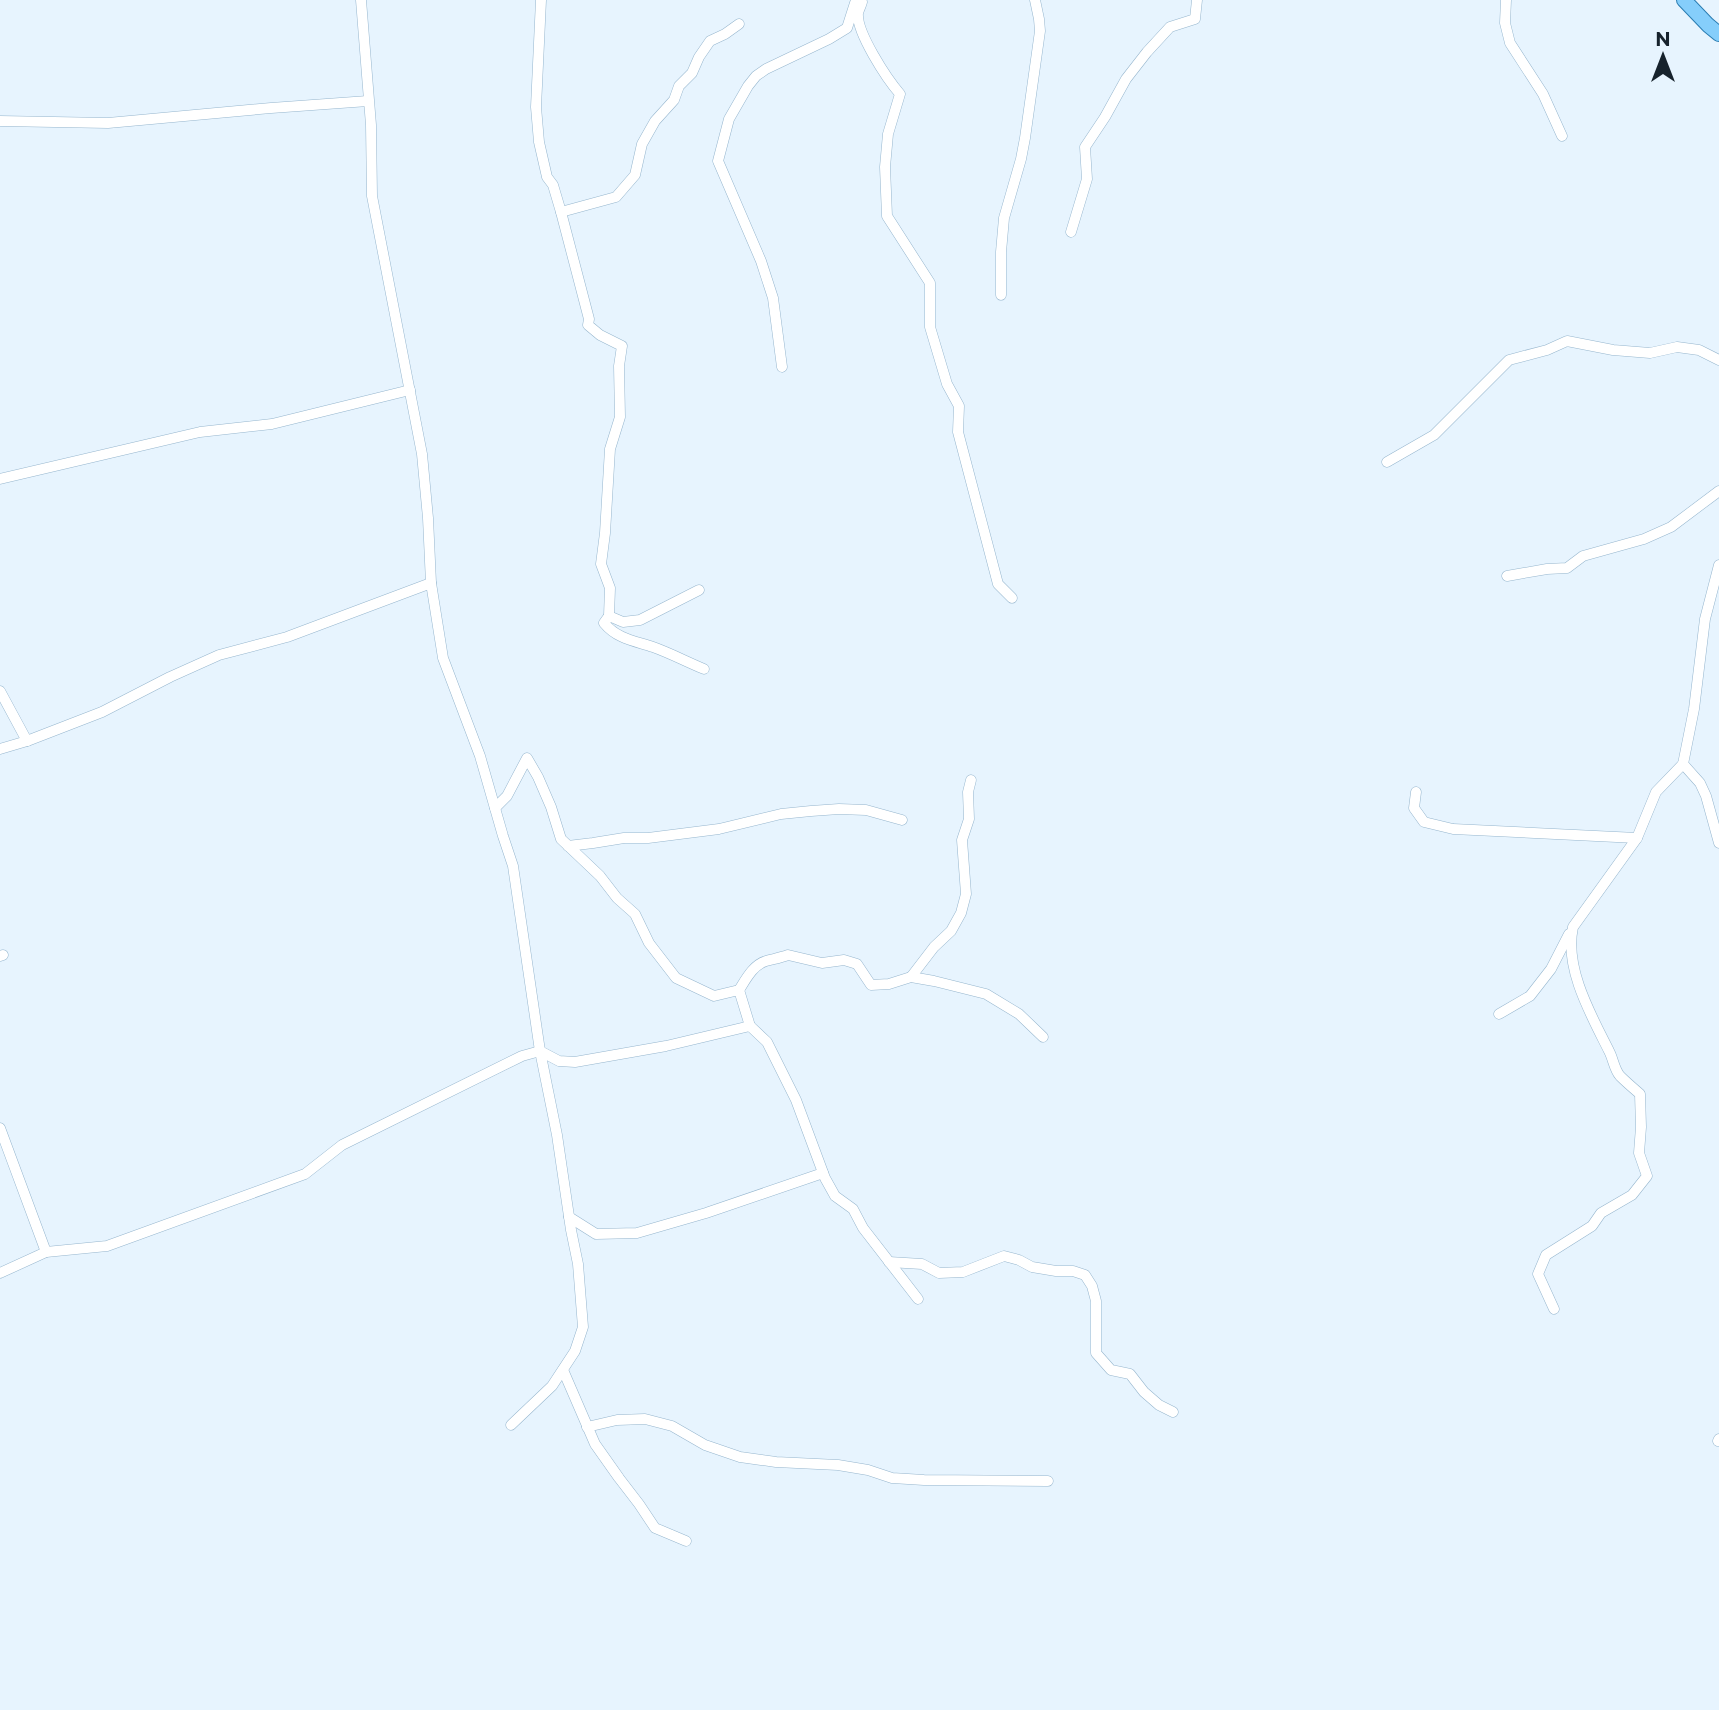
<svg xmlns="http://www.w3.org/2000/svg" width="1719" height="1710" viewBox="0 0 1719 1710" font-family="Montserrat,sans-serif">
<style>
.lines{fill:none;stroke-linecap:round;stroke-linejoin:round}
.street-casing{stroke:#96b6ce;stroke-width:11}
.primary-casing{stroke:#297cb1;stroke-width:16}
.street{stroke:#fff;stroke-width:10}
.primary{stroke:#85cefb;stroke-width:14}
</style>
<rect width="100%" height="100%" fill="#e7f4fe"/>
<g class="lines">
<g class="street-casing">
<g id="street">
<path d="M 361,0 L 371,125 L 372,196 L 422,454 L 428,518 L 431,583 L 443,658 L 480,756 L 503,836 L 513,866 L 540,1051 L 557,1135 L 571,1230 L 578,1264 L 583,1327 L 575,1351 L 552,1386 L 511,1425"/>
<path d="M 541,0 L 536,107 L 539,142 L 547,177 L 553,185 L 561,212 L 589,319 L 588,325 L 600,335 L 622,346 L 619,366 L 620,417 L 610,449 L 605,533 L 601,564 L 610,588 L 609,616 L 623,622 L 640,620 L 699,590"/>
<path d="M 861,0 L 862,2 C 861,6 859,9 858,13 C 856,32 887,79 900,94 L 888,134 L 885,167 L 887,216 L 930,283 L 930,327 L 947,384 L 959,406 L 958,432 L 998,584 L 1012,598"/>
<path d="M 1506,0 L 1505,23 L 1510,43 L 1543,94 L 1562,136"/>
<path d="M 0,121 L 108,123 L 271,108 L 368,101"/>
<path d="M 561,212 L 616,197 L 635,175 L 642,144 L 655,121 L 674,100 L 679,86 L 692,73 L 699,57 L 710,41 L 725,34 L 739,24"/>
<path d="M 1071,232 L 1087,179 L 1085,147 L 1105,117 L 1126,79 L 1147,52 L 1170,27 L 1195,19 L 1197,0"/>
<path d="M 1001,295 L 1001,252 L 1004,218 L 1021,159 L 1025,138 L 1040,31 L 1039,19 L 1035,0"/>
<path d="M 782,367 L 773,298 L 761,261 L 718,161 L 729,119 L 748,86 L 756,76 L 766,69 L 829,39 L 847,28 L 855,3"/>
<path d="M 1387,462 L 1434,435 L 1509,360 L 1547,350 L 1567,341 L 1613,350 L 1650,353 L 1677,347 L 1699,350 L 1719,360"/>
<path d="M 0,479 L 200,432 L 272,424 L 410,390"/>
<path d="M 1719,565 L 1705,619 L 1694,709 L 1683,764 L 1700,783 L 1706,796 L 1719,843"/>
<path d="M 1507,576 L 1547,569 L 1567,568 L 1583,556 L 1644,539 L 1671,527 L 1719,491"/>
<path d="M 609,616 L 604,623 C 617,639 635,641 653,647 C 670,653 687,662 704,669"/>
<path d="M 0,691 L 27,741"/>
<path d="M 0,749 L 27,741 L 102,712 L 170,677 L 219,655 L 287,637 L 431,583"/>
<path d="M 1416,792 L 1414,808 L 1424,822 L 1453,829 L 1637,838"/>
<path d="M 568,846 L 593,843 L 624,838 L 648,838 L 719,829 L 781,814 L 811,811 L 839,809 L 866,810 L 902,820"/>
<path d="M 0,956 L 3,955"/>
<path d="M 911,977 L 934,947 L 951,931 L 961,913 L 966,894 L 962,840 L 969,819 L 968,792 L 971,780"/>
<path d="M 739,990 C 746,979 753,965 766,961 C 773,959 780,958 788,955 L 822,963 L 844,960 L 857,964 L 871,985 L 889,984 L 911,977 L 934,981 L 986,994 L 1019,1014 L 1043,1037"/>
<path d="M 1499,1014 L 1530,996 L 1551,969 L 1569,934"/>
<path d="M 750,1026 L 767,1042 L 796,1100 L 825,1178 L 835,1196 L 853,1209 L 863,1228 L 918,1299"/>
<path d="M 0,1128 L 46,1252"/>
<path d="M 569,1217 L 596,1234 L 637,1233 L 706,1213 L 823,1173"/>
<path d="M 889,1262 L 922,1264 L 939,1273 L 963,1272 L 1004,1256 L 1019,1260 L 1032,1267 L 1056,1271 L 1073,1271 L 1085,1275 L 1092,1286 L 1096,1301 L 1096,1353 L 1111,1370 L 1130,1374 L 1144,1392 L 1159,1405 L 1173,1412"/>
<path d="M 0,1273 L 46,1252 L 107,1246 L 305,1174 L 342,1145 L 522,1056 L 540,1051 L 559,1061 L 575,1062 L 666,1046 L 750,1026 L 739,990 L 714,996 L 676,978 L 649,943 L 635,914 L 617,898 L 600,876 L 561,839 L 551,807 L 538,777 L 527,758 L 507,796 L 495,808"/>
<path d="M 1554,1309 L 1538,1274 L 1546,1255 L 1592,1226 L 1601,1213 L 1632,1195 L 1647,1176 L 1639,1153 L 1641,1127 L 1640,1094 C 1633,1088 1626,1082 1620,1076 C 1614,1069 1613,1058 1609,1051 C 1591,1015 1564,968 1573,927 L 1637,838 L 1656,792 L 1683,764"/>
<path d="M 563,1370 L 595,1444 L 619,1478 L 639,1504 L 655,1528 L 686,1541"/>
<path d="M 587,1427 L 617,1420 L 645,1419 L 672,1426 L 705,1445 L 740,1457 L 776,1462 L 838,1465 L 868,1470 L 892,1478 L 924,1480 L 1048,1481"/>
<path d="M 1718,1441 L 1719,1439"/>
</g>
</g>
<g class="primary-casing">
<path id="primary" d="M 1684,0 L 1708,25 L 1719,34"/>
</g>
<use href="#street" class="street"/>
<use href="#primary" class="primary"/>
</g>
<g transform="translate(1663 56)" stroke="#e7f4fe" stroke-width="5" paint-order="stroke">
<path d="M0-5L12 26L0 18L-12 26Z" fill="#16222c"/>
<text y="-10" font-size="19" font-weight="bold" text-anchor="middle" fill="#16222c">N</text>
</g>
</svg>
